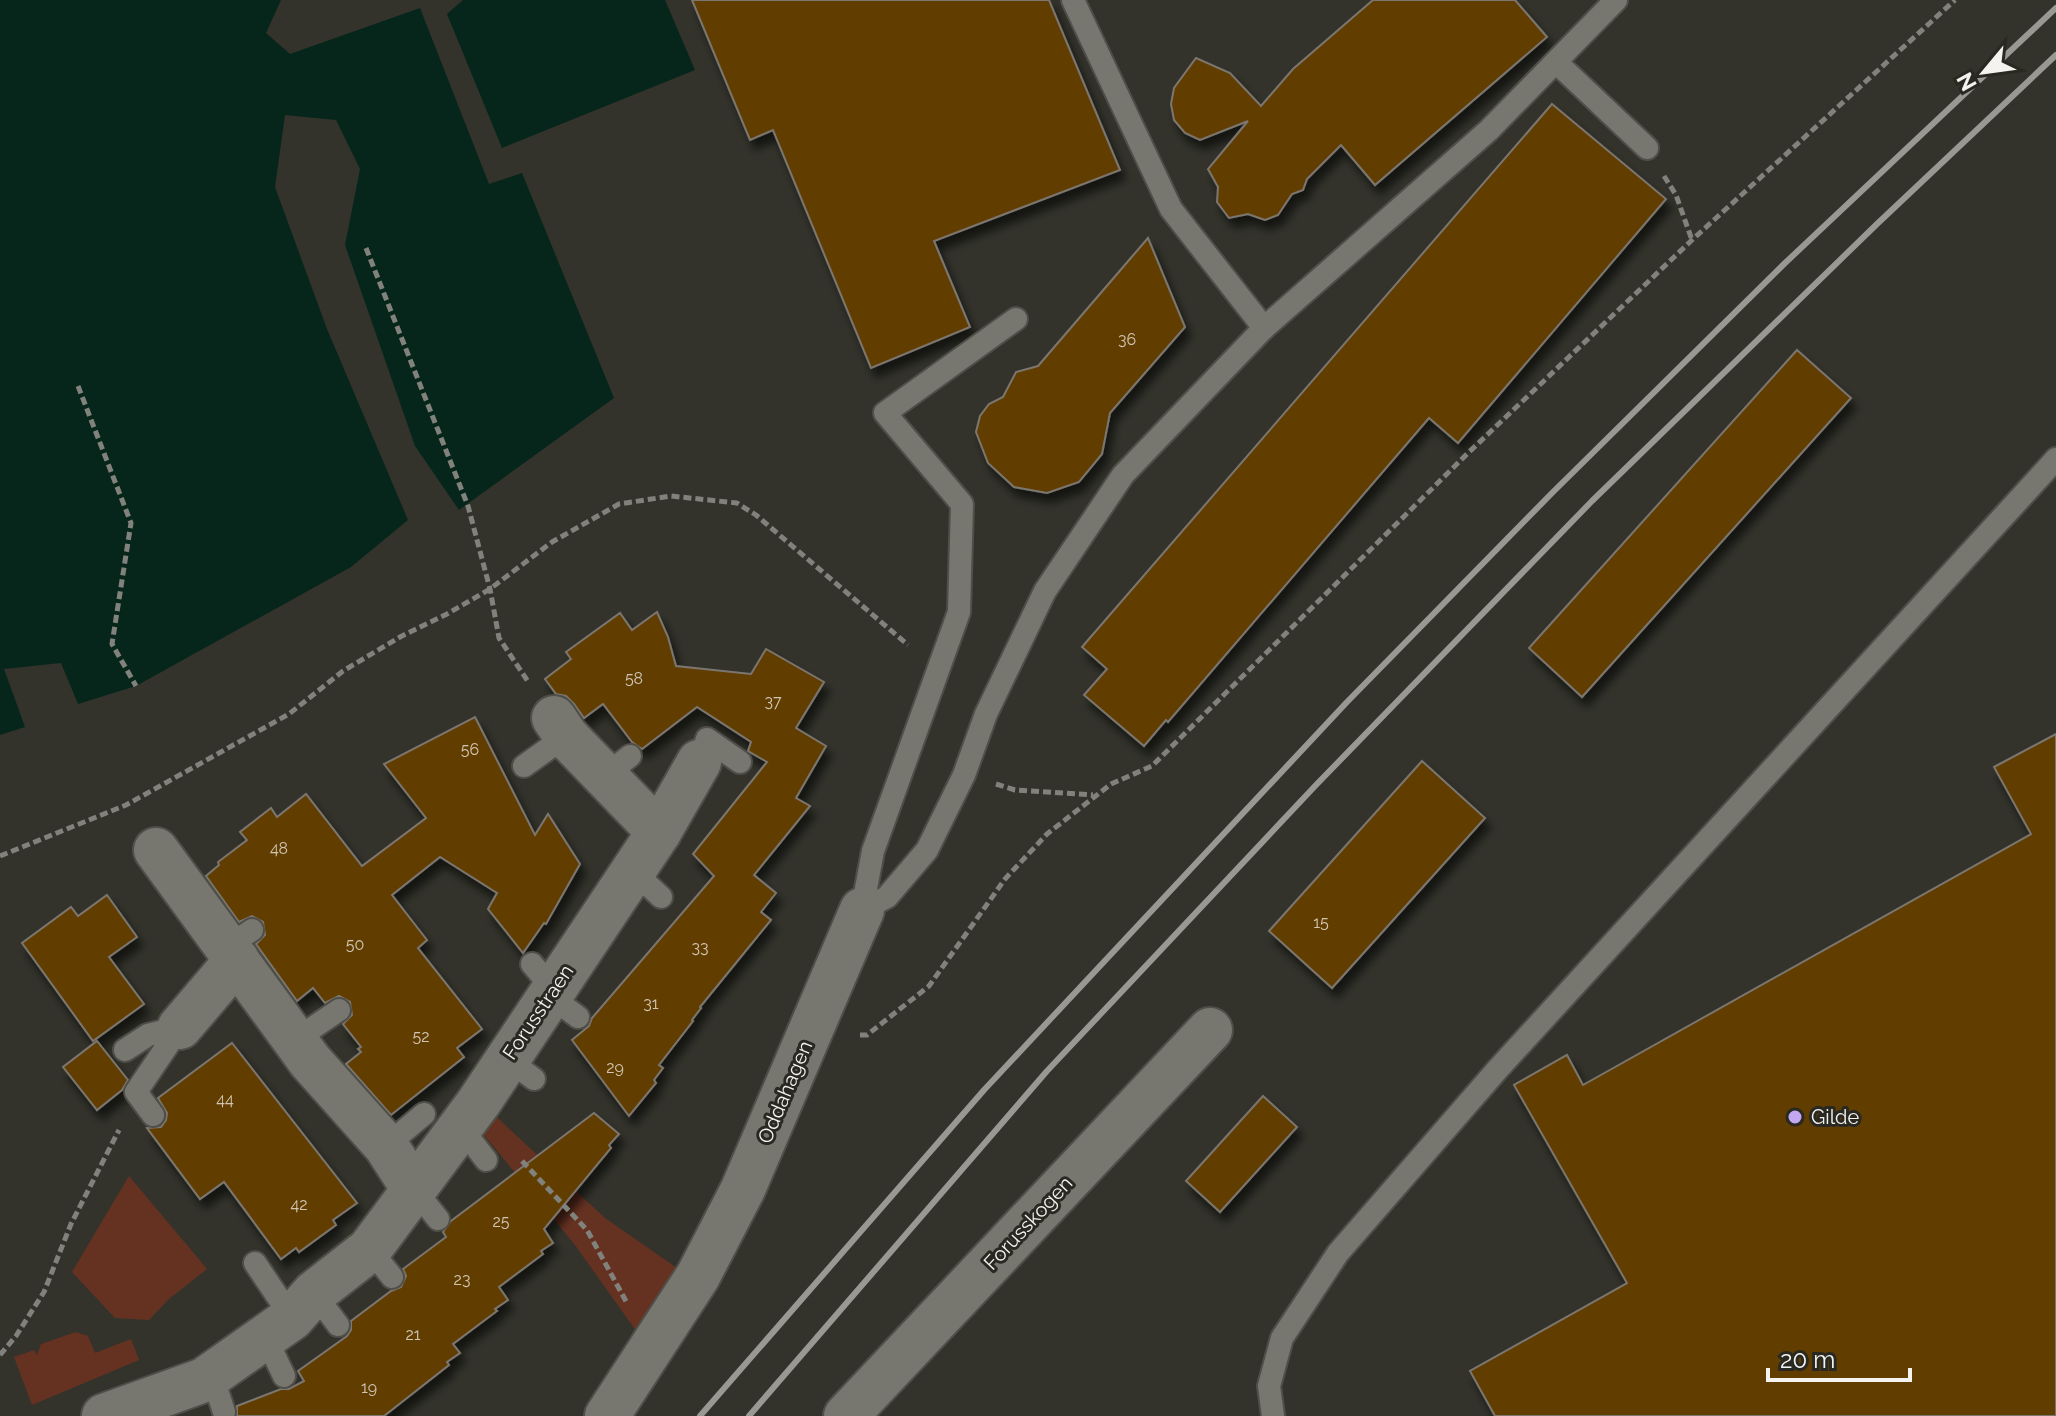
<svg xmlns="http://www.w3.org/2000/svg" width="2056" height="1416" viewBox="0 0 2056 1416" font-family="Raleway,sans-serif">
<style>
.green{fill:#653222}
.water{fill:#06261c}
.building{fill:#623d00;stroke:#7c766f;stroke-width:2;filter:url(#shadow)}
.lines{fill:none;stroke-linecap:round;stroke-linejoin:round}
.lane-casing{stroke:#4f4f49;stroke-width:26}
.street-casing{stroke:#4f4f49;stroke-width:48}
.path{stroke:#82827c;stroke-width:5;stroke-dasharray:8 4;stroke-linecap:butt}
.lane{stroke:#78776f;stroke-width:22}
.street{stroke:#78776f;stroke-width:44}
.rail{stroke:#999993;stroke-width:6}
.poi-dot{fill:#c4a7f1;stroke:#292922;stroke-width:3}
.labels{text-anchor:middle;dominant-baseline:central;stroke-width:6;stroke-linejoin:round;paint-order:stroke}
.number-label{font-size:16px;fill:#d0c6b3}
.street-label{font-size:20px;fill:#f4f3ef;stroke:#292922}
.poi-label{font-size:20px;fill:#f4f3ef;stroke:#292922;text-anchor:start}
</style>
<defs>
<filter id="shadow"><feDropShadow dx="5" dy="9" stdDeviation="4" flood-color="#0009"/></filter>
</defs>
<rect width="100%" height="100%" fill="#33332c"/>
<g class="green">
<path d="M 489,1110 L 605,1218 L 677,1268 L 639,1335 L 575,1245 L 478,1128 Z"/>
<path d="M 129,1176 L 207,1269 L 169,1299 L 149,1320 L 115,1318 L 72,1272 Z"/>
<path d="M 76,1332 L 88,1336 L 95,1353 L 131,1339 L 139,1360 L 32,1405 L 14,1357 L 34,1350 L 37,1355 L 41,1344 Z"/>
</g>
<g class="water">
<path d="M 0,0 L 281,0 L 266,33 L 290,54 L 420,8 L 489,184 L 522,173 L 614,398 L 459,510 L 415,446 L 345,245 L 360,169 L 336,120 L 285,115 L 275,187 L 327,329 L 408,520 L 351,567 L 136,686 L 78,704 L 61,663 L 4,669 L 25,727 L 0,735 Z"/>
<path d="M 463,0 L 665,0 L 695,70 L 502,148 L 447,14 Z"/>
</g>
<g class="building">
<path d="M 692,0 L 1049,0 L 1120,170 L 934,241 L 970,327 L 871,368 L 773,130 L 750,140 Z"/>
<path d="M 1373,0 L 1515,0 L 1547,37 L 1375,185 L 1341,145 L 1307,179 L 1303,190 L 1292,194 L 1278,215 L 1265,220 L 1248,214 L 1229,218 L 1217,202 L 1218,187 L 1208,169 L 1248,121 L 1200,140 L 1185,133 L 1174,120 L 1171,104 L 1174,88 L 1196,58 L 1230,73 L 1261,106 L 1293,69 Z"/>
<path d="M 1552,104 L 1666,199 L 1458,443 L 1429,418 L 1168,722 L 1166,720 L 1144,746 L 1084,695 L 1107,669 L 1082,647 Z"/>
<path d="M 1148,238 L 1185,327 L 1110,413 L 1102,454 L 1079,482 L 1047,493 L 1014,487 L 988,463 L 976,432 L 980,416 L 989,404 L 1003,397 L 1016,372 L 1038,366 Z"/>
<path d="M 1797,350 L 1851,398 L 1582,697 L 1529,648 Z"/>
<path d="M 657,612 L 668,637 L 676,666 L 751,674 L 766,649 L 824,682 L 796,728 L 826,746 L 796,798 L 810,806 L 754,875 L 776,893 L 761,912 L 771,920 L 700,1007 L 701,1008 L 692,1020 L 693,1021 L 659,1065 L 663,1068 L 654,1080 L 656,1083 L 629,1116 L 572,1040 L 589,1026 L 592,1018 L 714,876 L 693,854 L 767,762 L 748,751 L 751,742 L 697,707 L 642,749 L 632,742 L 603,704 L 584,718 L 574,704 L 566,696 L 556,694 L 545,679 L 571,659 L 566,652 L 620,613 L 632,630 Z"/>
<path d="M 475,717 L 535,835 L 548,814 L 580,864 L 546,924 L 544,923 L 523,953 L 488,909 L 497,893 L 440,857 L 392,895 L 427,940 L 418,948 L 482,1029 L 457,1048 L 464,1057 L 391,1115 L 346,1064 L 361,1052 L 358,1049 L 361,1047 L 343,1024 L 352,1015 L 350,1002 L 339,996 L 325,1003 L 313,988 L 297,1001 L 256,944 L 265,935 L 263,922 L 252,916 L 239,922 L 206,876 L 219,865 L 218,862 L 247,840 L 240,832 L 271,808 L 277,817 L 306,794 L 362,866 L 426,818 L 384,764 Z"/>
<path d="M 2056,734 L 2056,1416 L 1495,1416 L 1470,1371 L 1627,1283 L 1514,1085 L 1567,1055 L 1583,1085 L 2031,834 L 1994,767 Z"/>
<path d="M 1422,761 L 1485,818 L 1332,988 L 1269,931 Z"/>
<path d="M 107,895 L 137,937 L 109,957 L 144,1004 L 93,1041 L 22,943 L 71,907 L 78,916 Z"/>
<path d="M 97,1041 L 128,1080 L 122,1090 L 97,1110 L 63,1067 Z"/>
<path d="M 232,1043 L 357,1203 L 333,1220 L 336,1225 L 299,1252 L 296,1248 L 281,1259 L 224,1182 L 200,1199 L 147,1128 L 161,1127 L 166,1120 L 167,1113 L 158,1098 Z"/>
<path d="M 1263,1096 L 1297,1127 L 1220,1212 L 1186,1181 Z"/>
<path d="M 594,1113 L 619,1134 L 609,1145 L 611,1148 L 544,1229 L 553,1243 L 541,1251 L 543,1254 L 499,1287 L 508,1300 L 495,1309 L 497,1311 L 453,1344 L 460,1353 L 447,1362 L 449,1365 L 384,1416 L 237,1416 L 237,1406 L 281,1389 L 289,1389 L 304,1381 L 298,1371 L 347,1336 L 351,1330 L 351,1321 L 391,1291 L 401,1287 L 406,1276 L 403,1269 L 446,1237 L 443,1232 L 451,1221 Z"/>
</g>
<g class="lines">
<g class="lane-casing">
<g id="lane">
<path d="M 1073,0 L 1171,209 L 1264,328"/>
<path d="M 1557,63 L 1647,148"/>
<path d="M 699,762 L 707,739 L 740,762"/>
<path d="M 524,766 L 566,736"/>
<path d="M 604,776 L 630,756"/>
<path d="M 633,871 L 661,897"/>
<path d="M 862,910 L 887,897 L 927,850 L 964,775 L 986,714 L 1045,591 L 1123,475 L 1264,328 L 1489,130 L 1616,0"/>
<path d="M 862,910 L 873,851 L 959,612 L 962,504 L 885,413 L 1016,319"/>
<path d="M 227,947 L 252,930"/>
<path d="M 532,964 L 554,990"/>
<path d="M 550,996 L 578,1017"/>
<path d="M 295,1040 L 339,1010"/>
<path d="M 125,1050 L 148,1035 L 180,1027"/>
<path d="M 507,1059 L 534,1079"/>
<path d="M 153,1115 L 136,1092 L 180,1027"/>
<path d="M 459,1125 L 486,1160"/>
<path d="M 386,1146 L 424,1114"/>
<path d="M 413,1188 L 438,1219"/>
<path d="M 369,1248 L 392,1277"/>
<path d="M 255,1263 L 292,1318"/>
<path d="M 314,1293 L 338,1325"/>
<path d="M 265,1336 L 284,1376"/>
<path d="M 212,1375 L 224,1412"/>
<path d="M 1273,1416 L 1269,1386 L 1282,1338 L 1338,1253 L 1497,1070 L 2056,459"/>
</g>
</g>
<g class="street-casing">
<g id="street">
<path d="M 554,718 L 566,736 L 659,832"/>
<path d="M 156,850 L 310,1061 L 386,1146 L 413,1188"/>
<path d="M 180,1027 L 237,960"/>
<path d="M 104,1416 L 204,1380 L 292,1318 L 314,1293 L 369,1250 L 479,1102 L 659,832 L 699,762"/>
<path d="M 607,1416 L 698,1276 L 743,1189 L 862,910"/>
<path d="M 846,1416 L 1210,1030"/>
</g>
</g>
<g class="path">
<path d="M 1664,176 L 1676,195 L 1692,240"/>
<path d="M 366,248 L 468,506 L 490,589 L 499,638 L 529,683"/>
<path d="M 78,386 L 131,523 L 112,644 L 136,686"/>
<path d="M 996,784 L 1015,790 L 1093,795"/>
<path d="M 0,856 L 126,805 L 289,714 L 343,671 L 400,637 L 447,614 L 490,589 L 552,542 L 619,504 L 671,496 L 737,503 L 756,515 L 908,645"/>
<path d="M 860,1035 L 867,1035 L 929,986 L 1005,879 L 1047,834 L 1111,784 L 1152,766 L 1467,454 L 1692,240 L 1955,0"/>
<path d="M 522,1161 L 587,1230 L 627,1303"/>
<path d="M 0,1355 L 16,1336 L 44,1292 L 71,1224 L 119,1130"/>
</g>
<use href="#lane" class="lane"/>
<use href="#street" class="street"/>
<g class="rail">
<path d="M 700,1416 L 984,1090 L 1347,702 L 1552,493 L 1784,264 L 2056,8"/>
<path d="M 749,1416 L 1047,1071 L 1316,785 L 1592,501 L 1877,224 L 2056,55"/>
</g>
</g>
<circle class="poi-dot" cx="1795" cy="1117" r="8"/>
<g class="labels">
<g class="number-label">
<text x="1127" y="339">36</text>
<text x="634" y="678">58</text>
<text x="773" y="701">37</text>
<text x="470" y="749">56</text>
<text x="279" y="848">48</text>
<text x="1321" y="922">15</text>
<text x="355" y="944">50</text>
<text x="700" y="947">33</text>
<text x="651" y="1003">31</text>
<text x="421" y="1036">52</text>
<text x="615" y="1067">29</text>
<text x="225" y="1099">44</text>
<text x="299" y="1204">42</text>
<text x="501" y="1221">25</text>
<text x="462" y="1279">23</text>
<text x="413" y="1334">21</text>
<text x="369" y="1387">19</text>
</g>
<g class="street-label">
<text transform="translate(538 1012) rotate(-56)">Forusstraen</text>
<text transform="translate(785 1092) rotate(-67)">Oddahagen</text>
<text transform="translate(1028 1223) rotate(-47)">Forusskogen</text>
</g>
<g class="poi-label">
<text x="1811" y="1117">Gilde</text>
</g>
</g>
<g transform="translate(1984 72) rotate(241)" stroke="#292922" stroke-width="6" paint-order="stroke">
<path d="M0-6L14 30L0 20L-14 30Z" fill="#f4f3ef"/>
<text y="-12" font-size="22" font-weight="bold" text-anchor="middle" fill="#f4f3ef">N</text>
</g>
<path d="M1768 1368v12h142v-12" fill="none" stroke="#f4f3ef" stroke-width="4"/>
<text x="1780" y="1368" font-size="24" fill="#f4f3ef" stroke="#292922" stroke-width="6" paint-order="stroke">20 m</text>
</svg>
